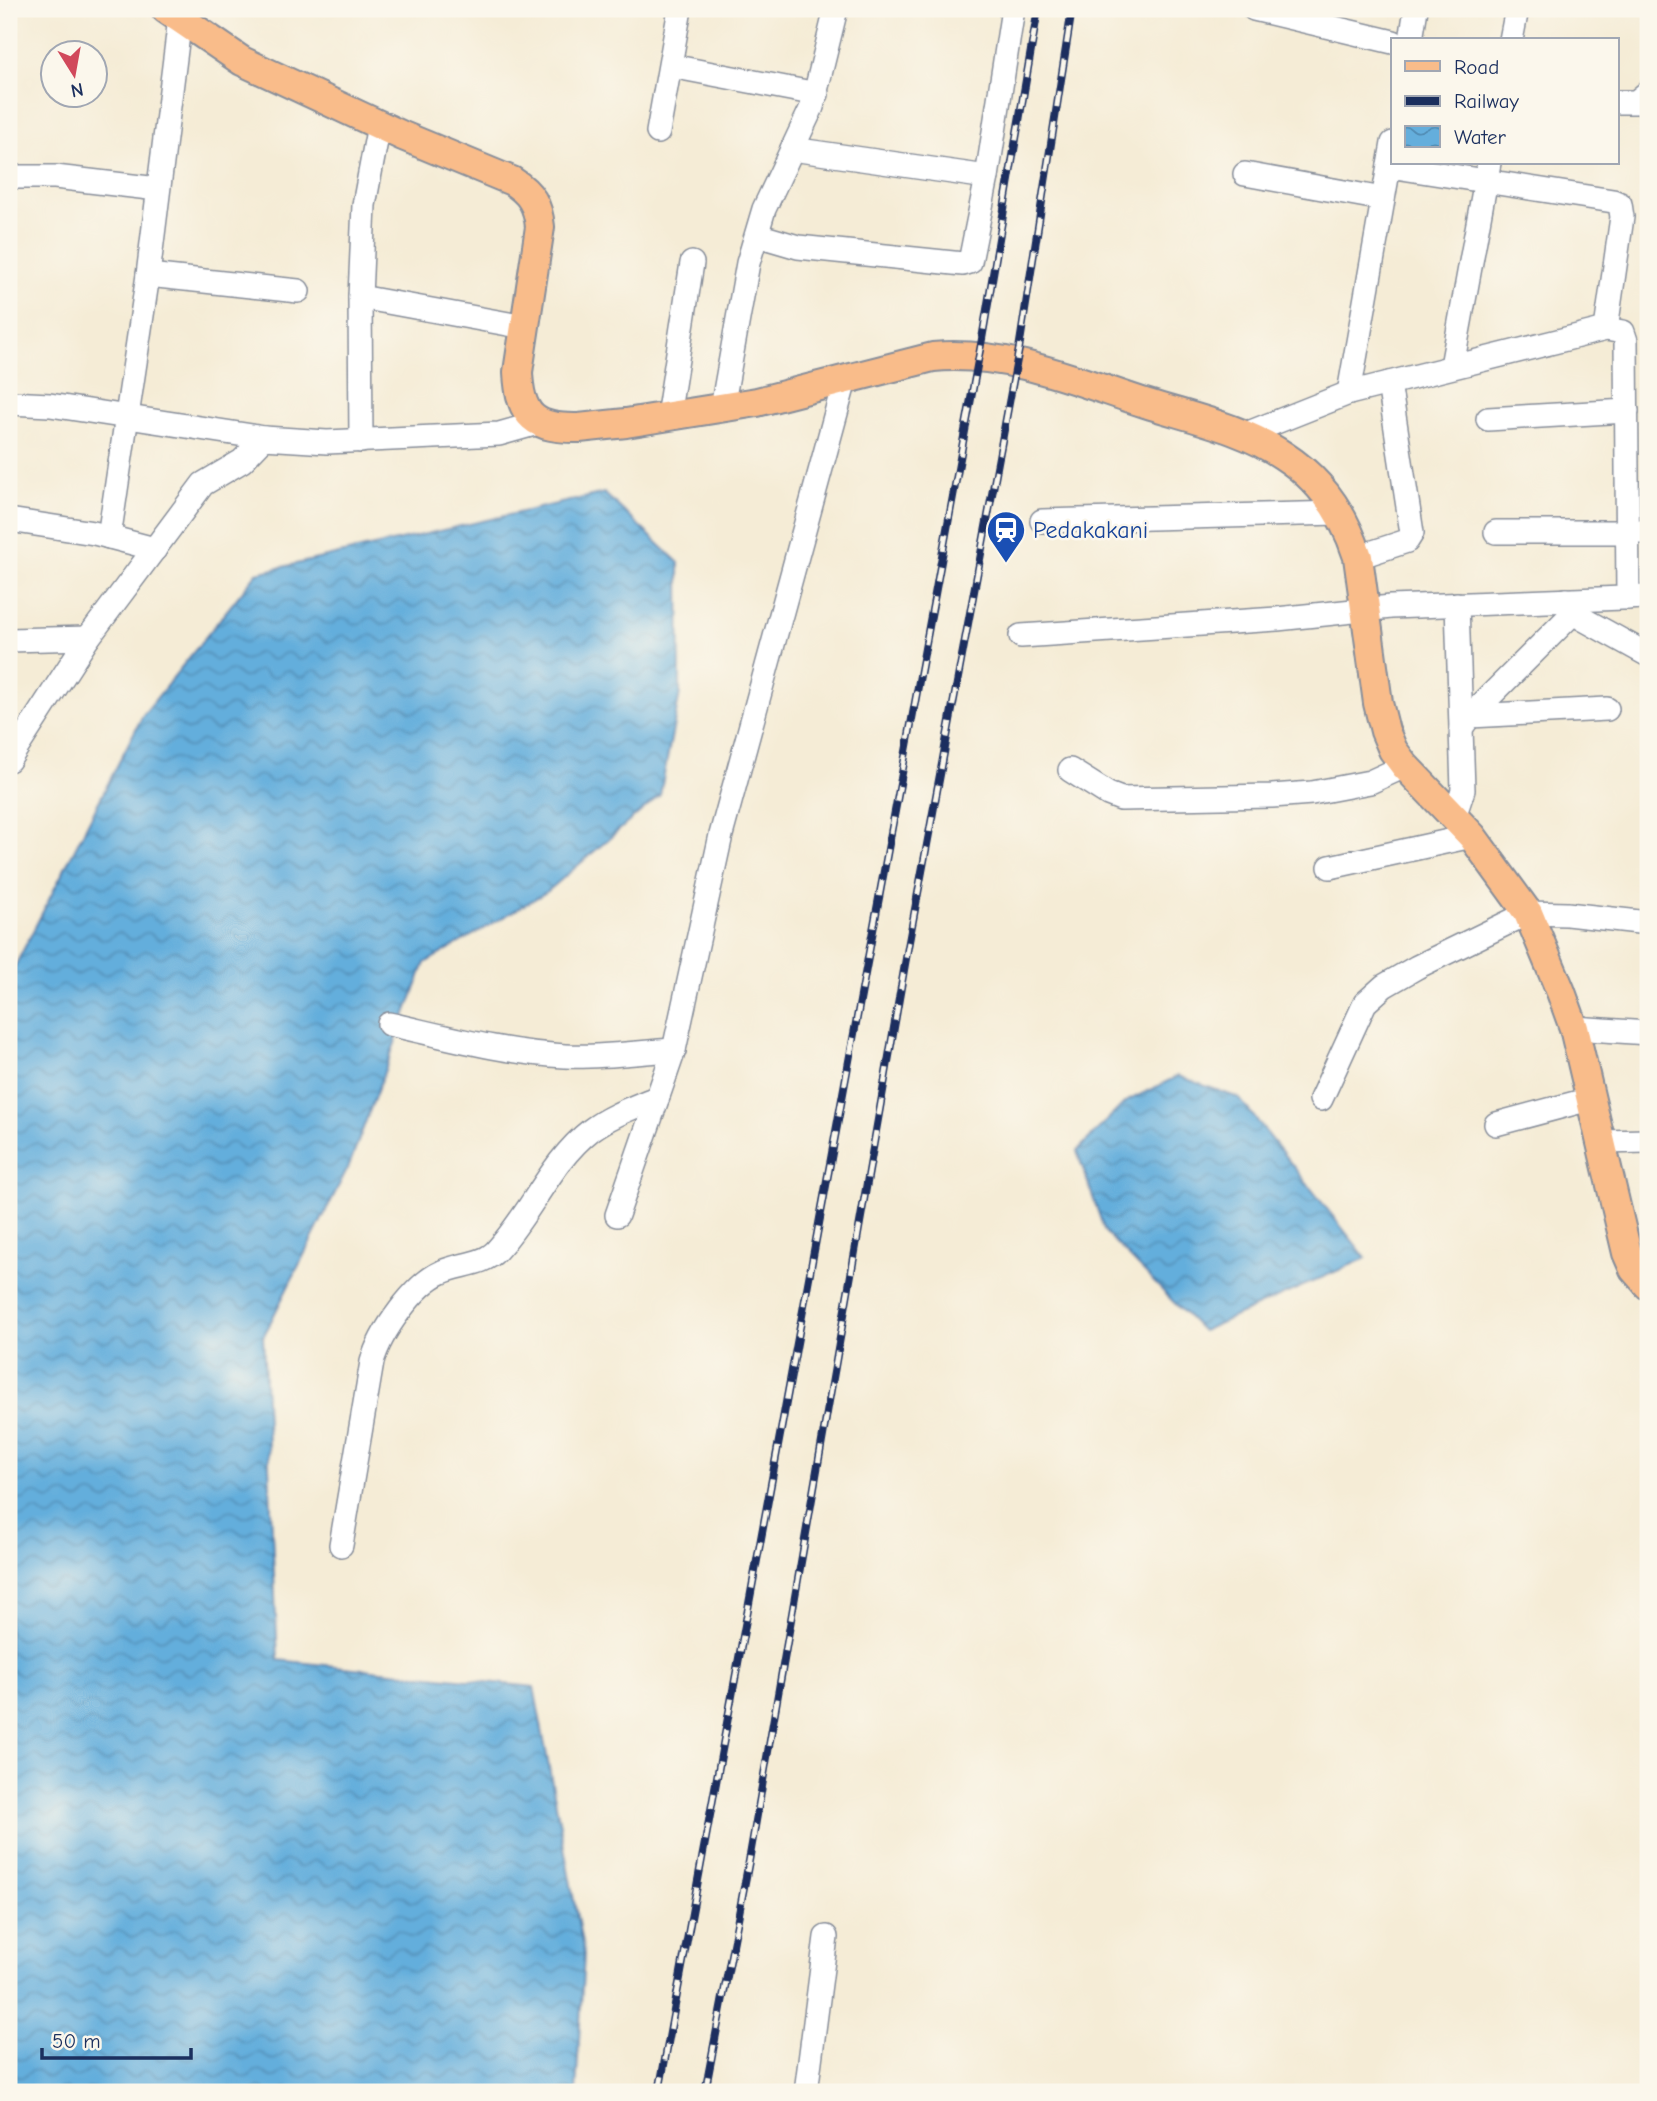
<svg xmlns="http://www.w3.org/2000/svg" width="1657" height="2101" viewBox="0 0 1657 2101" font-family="'Comic Neue',sans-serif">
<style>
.water{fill:url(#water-waves);stroke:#406e9d;stroke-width:2}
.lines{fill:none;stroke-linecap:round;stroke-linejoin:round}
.minor-casing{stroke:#888e9a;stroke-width:26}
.major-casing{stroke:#888e9a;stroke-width:32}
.minor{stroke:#fff;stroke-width:23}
.major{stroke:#f9bc8a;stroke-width:28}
.rail-casing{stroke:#1b2f5e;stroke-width:8}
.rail{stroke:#fbf7ec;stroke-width:5;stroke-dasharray:16;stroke-linecap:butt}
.labels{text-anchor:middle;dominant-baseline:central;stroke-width:5;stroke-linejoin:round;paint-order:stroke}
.transit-label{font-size:24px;fill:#164399;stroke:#fbf7ec;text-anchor:start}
</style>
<defs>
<pattern id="water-waves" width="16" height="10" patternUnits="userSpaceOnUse" patternTransform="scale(1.75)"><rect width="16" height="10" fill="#64aedc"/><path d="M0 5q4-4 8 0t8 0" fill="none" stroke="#528eb6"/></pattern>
</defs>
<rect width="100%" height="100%" fill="#fbf7ec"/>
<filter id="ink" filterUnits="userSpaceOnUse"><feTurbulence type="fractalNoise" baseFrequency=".0143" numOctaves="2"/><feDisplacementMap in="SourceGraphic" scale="14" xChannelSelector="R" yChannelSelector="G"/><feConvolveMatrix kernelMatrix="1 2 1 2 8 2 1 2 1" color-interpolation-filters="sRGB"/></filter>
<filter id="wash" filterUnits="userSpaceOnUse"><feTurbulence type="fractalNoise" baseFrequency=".00686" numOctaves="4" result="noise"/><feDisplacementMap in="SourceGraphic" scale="28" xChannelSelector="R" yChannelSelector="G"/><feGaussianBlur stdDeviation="1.57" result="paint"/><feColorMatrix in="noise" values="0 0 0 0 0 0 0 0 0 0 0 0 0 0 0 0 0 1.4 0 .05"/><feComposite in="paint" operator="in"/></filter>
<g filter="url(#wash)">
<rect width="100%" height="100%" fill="#f5ecd6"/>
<g class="water">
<path d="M 604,493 L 679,563 L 680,693 L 660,795 L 548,891 L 425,963 L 350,1163 L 263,1337 L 278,1660 L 534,1687 L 584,1954 L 576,2092 L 9,2092 L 9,978 L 143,715 L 257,573 Z"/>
<path d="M 1178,1076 L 1239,1098 L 1366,1258 L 1202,1331 L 1105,1232 L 1077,1151 L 1125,1102 Z"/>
</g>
</g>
<g filter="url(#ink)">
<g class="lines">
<g class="minor-casing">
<g id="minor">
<path d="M 1254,9 L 1393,42"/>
<path d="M 1411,40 L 1416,9"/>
<path d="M 1511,40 L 1517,9"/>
<path d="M 671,66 L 817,94"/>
<path d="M 1617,102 L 1636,102 L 1648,92"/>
<path d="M 658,132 L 680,9"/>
<path d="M 792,149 L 987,177"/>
<path d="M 1389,166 L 1613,201 L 1620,204 L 1622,217 L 1606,329"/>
<path d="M 1245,174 L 1383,199"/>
<path d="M 9,177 L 55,177 L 158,189"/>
<path d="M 757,235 L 798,247 L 963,264 L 970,262 L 987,177 L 1013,9"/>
<path d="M 148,275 L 298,291"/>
<path d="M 360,297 L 525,327"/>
<path d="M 1452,366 L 1489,163"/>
<path d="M 1349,393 L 1393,143"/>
<path d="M 9,403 L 50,405 L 264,438 L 327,442 L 499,434 L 538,423"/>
<path d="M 722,408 L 748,263 L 764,209 L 812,107 L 836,9"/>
<path d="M 668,417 L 692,263"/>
<path d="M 1488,419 L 1627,411"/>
<path d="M 1246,434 L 1349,393 L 1606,329 L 1623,332 L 1626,341 L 1628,598"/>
<path d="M 361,441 L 360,297 L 364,205 L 379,125"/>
<path d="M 9,520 L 94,533 L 155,549"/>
<path d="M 1042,521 L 1339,513"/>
<path d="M 1496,532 L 1648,532"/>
<path d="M 109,537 L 148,275 L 180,18"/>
<path d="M 1358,557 L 1407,541 L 1412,533 L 1389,383"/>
<path d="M 1566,600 L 1583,619 L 1648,655"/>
<path d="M 1021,636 L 1277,619 L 1391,607 L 1648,597"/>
<path d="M 9,640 L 88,638"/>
<path d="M 1470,716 L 1607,709"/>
<path d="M 1461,728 L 1470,716 L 1574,612"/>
<path d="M 9,760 L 88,638 L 203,484 L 242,461 L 264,438"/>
<path d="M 1070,770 L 1108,794 L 1121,799 L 1272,796 L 1312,793 L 1370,782 L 1405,766"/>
<path d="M 1454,817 L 1463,790 L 1457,604"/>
<path d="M 1330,867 L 1472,836"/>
<path d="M 389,1024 C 447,1037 505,1053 565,1056 C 600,1058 638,1052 674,1050"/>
<path d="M 1574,1028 L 1648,1033"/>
<path d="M 1321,1099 L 1365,1003 L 1384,986 L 1417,967 L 1528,913 L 1567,914 L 1648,923"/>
<path d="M 1496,1124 L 1590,1099"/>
<path d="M 1601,1142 L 1648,1141"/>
<path d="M 617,1215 L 674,1050 L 721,835 L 845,380"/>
<path d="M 341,1545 L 372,1362 C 380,1333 414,1284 442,1272 C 459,1264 483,1265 496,1251 C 531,1214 550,1162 591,1130 C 611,1115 635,1107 658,1097"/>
<path d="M 806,2092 L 826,1937"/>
</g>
</g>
<g class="major-casing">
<path id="major" d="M 166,9 L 242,61 L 403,136 L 512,181 C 531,193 538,205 540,227 L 518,372 C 520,417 535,429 579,428 L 626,423 L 757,402 L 933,357 C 1006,350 1077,381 1145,403 C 1192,418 1243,428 1284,456 C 1321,480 1345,516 1358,557 L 1378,703 L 1385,731 L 1393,750 L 1405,766 L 1472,836 L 1528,913 L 1561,992 L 1574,1028 L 1627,1253 L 1634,1269 L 1648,1285"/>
</g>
<use href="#minor" class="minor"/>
<use href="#major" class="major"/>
<g class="rail-casing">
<g id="rail">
<path d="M 659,2092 L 982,339 L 1038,9"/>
<path d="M 705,2092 L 749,1861 L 908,947 L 1019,349 L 1072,9"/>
</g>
</g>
<use href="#rail" class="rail"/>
</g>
</g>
<defs>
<g id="station-pin" transform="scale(2.0125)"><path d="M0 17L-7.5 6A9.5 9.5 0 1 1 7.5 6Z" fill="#1a4fb4" stroke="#fbf7ec"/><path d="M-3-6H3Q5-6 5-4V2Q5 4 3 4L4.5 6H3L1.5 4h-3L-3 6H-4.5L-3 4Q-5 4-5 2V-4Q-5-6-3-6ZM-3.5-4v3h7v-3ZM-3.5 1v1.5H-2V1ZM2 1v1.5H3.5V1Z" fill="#fff"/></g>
</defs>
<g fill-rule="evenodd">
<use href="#station-pin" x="1006" y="530"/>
</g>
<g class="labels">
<g class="transit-label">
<text x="1033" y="530">Pedakakani</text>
</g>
</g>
<rect width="1657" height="2101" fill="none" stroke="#fbf7ec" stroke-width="35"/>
<rect x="1391" y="38" width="228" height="126" fill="#fbf7ec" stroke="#a1a7b3" stroke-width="2"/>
<rect x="1405" y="61" width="35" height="10" fill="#f9bc8a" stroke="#a1a7b3" stroke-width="2"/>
<text x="1454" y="74" font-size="21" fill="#1b2f5e">Road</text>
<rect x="1405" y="96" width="35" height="10" fill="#1b2f5e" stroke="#a1a7b3" stroke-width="2"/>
<text x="1454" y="108" font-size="21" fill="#1b2f5e">Railway</text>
<rect x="1405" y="126" width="35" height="21" fill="url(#water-waves)" stroke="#a1a7b3" stroke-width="2"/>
<text x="1454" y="144" font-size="21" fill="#1b2f5e">Water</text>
<g transform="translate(74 74) rotate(169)"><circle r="33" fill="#fbf7ec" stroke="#a1a7b3" stroke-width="2"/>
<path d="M0-5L12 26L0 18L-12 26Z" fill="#d1495b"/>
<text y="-10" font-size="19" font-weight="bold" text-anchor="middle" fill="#1b2f5e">N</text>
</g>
<path d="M42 2048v10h149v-10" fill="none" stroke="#1b2f5e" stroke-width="3.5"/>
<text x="52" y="2048" font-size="21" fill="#1b2f5e" stroke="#fbf7ec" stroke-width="5" paint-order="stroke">50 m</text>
</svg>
